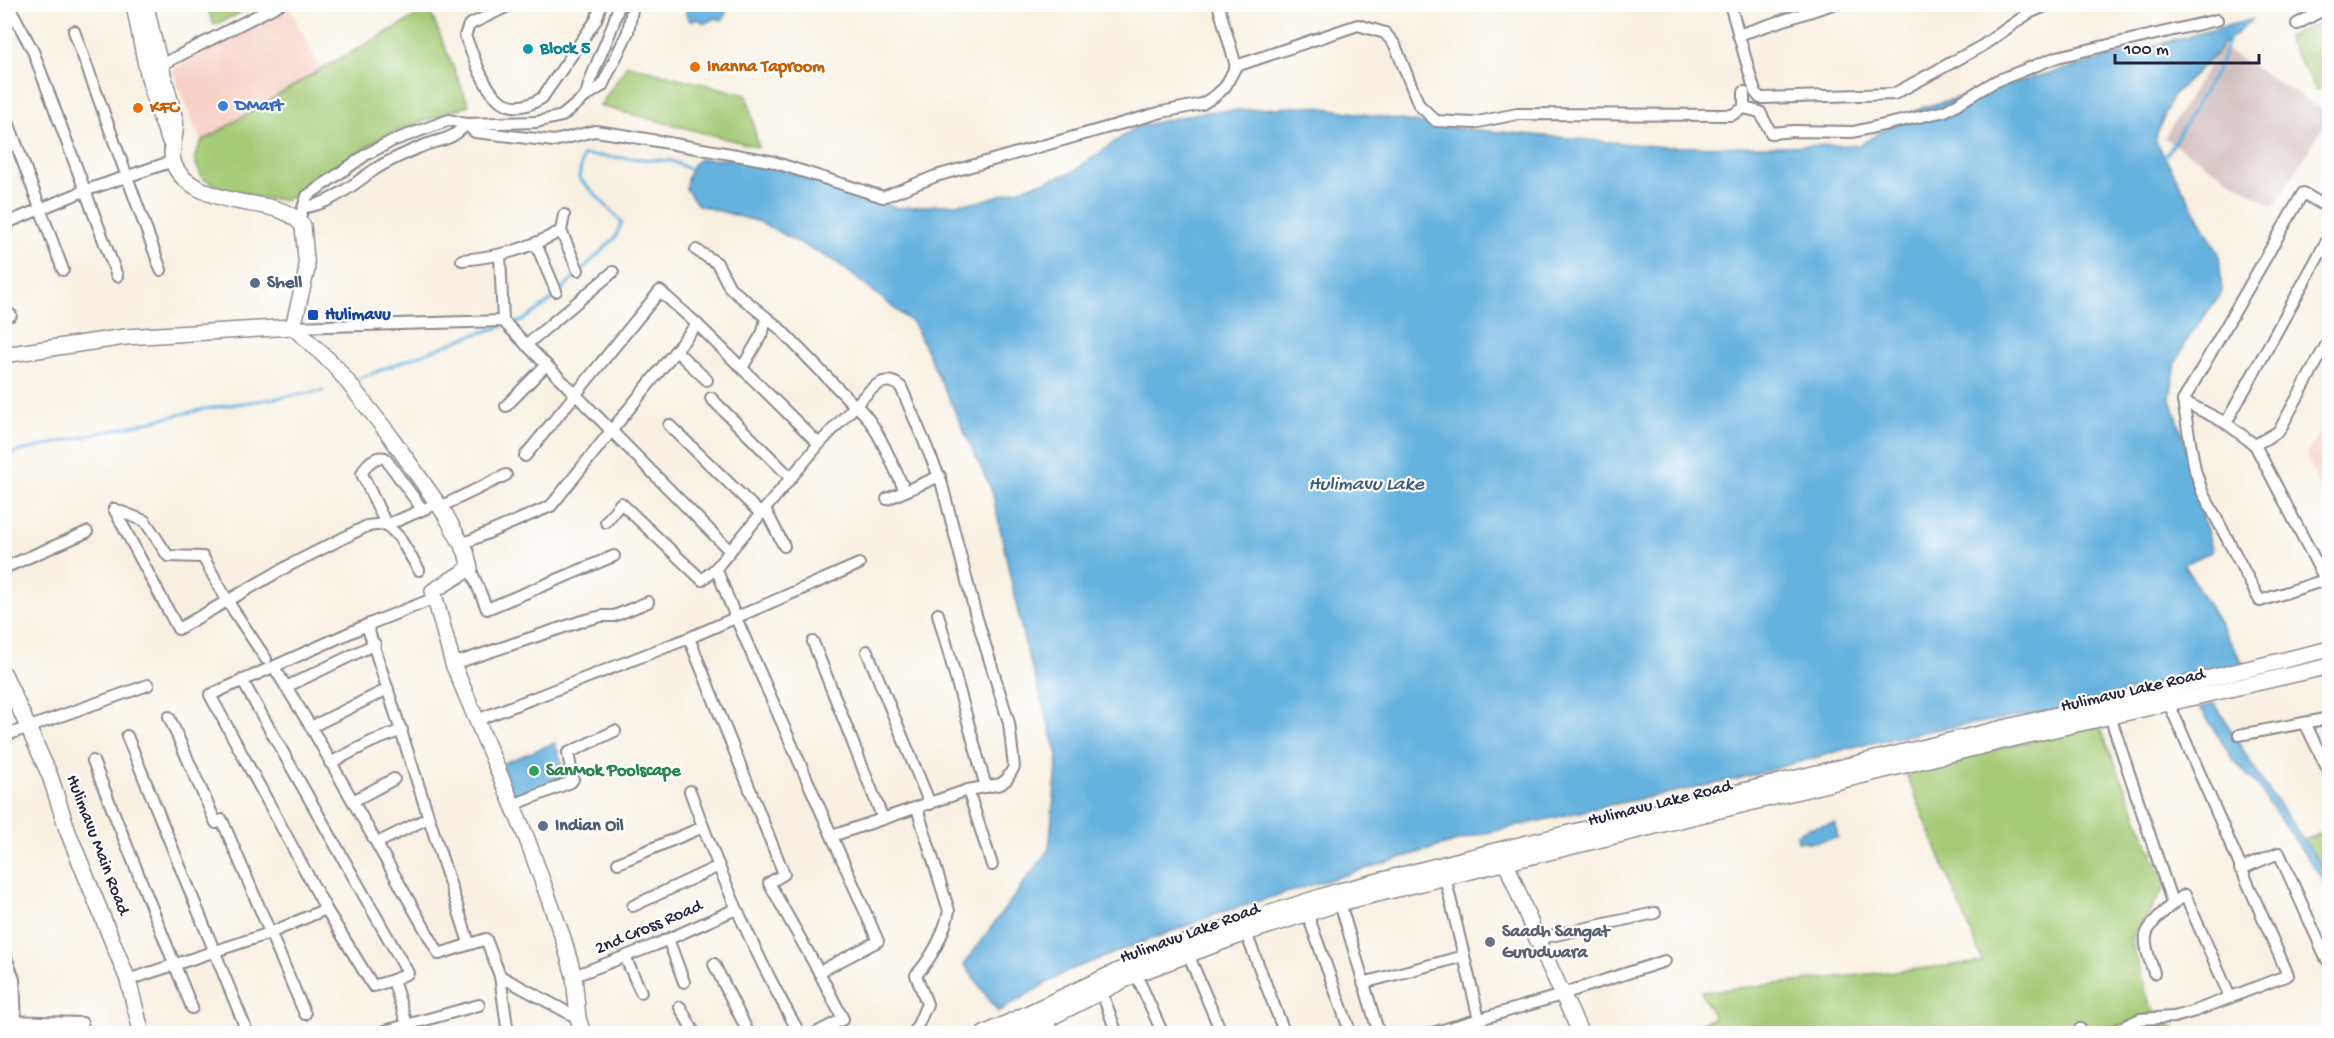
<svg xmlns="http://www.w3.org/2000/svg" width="2334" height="1038" viewBox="0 0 2334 1038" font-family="'Gochi Hand',sans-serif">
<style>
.built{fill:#f7d1c6}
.industrial{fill:#d2bfbf}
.green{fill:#a4cb76;stroke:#637658;stroke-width:1.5}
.water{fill:#66b2df;stroke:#446a8d;stroke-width:1.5}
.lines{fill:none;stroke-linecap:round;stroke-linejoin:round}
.stream{stroke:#66b2df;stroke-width:3}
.street-casing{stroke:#8d8a8e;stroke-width:14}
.secondary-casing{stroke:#8d8a8e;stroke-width:18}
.street{stroke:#fff;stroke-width:10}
.secondary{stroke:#fff;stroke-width:15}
.culture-dot{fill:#0f9aa8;stroke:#fff;stroke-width:2}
.food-dot{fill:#e8710a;stroke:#fff;stroke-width:2}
.shop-dot{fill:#3f7fe0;stroke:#fff;stroke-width:2}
.service-dot{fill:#5c6f8a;stroke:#fff;stroke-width:2}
.transit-dot{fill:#1a4fb4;stroke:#fff;stroke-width:2}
.leisure-dot{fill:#2e9e5b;stroke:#fff;stroke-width:2}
.worship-dot{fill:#6b7280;stroke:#fff;stroke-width:2}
.labels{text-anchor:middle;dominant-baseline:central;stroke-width:4.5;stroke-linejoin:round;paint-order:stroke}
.culture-label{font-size:18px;font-weight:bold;fill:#0d838f;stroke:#fff;text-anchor:start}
.food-label{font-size:18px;font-weight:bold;fill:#c56008;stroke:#fff;text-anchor:start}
.shop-label{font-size:18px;font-weight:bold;fill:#366cbe;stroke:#fff;text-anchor:start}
.service-label{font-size:18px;font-weight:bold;fill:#4e5e75;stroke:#fff;text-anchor:start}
.transit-label{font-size:18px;font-weight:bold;fill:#164399;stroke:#fff;text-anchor:start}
.street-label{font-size:18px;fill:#22223b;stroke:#fff}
.leisure-label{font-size:18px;font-weight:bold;fill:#27864d;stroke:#fff;text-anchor:start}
.worship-label{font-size:18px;font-weight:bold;fill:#5b616d;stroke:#fff;text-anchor:start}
.water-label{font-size:20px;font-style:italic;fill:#3d5c7d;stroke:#fff}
</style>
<rect width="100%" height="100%" fill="#fff"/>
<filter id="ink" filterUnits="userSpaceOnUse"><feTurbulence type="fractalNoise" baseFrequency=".0167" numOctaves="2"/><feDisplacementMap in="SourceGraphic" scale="12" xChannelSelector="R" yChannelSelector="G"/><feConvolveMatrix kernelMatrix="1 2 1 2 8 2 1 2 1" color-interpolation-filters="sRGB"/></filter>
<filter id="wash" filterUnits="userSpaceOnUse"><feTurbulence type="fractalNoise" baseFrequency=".008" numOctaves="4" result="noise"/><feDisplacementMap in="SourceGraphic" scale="24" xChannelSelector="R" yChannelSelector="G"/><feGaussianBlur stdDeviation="1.35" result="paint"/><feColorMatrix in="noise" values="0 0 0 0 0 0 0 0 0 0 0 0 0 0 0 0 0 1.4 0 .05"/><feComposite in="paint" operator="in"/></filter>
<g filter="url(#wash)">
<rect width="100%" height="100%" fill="#f8f1e2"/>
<g class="built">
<path d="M 288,5 L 321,69 L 201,142 L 172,70 Z"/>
<path d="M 2329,409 L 2329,514 L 2306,454 L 2314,442 Z"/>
</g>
<path class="industrial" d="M 2221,46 L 2329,114 L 2329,117 L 2274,207 L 2164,138 Z"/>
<g class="green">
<path d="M 206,5 L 257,5 L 214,25 Z"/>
<path d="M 429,9 L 469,105 L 382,137 L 286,200 L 236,196 L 202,178 L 194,159 L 201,142 L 321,69 Z"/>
<path d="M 2329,19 L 2329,85 L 2316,90 L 2286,37 Z"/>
<path d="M 627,65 L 747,95 L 758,147 L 600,106 Z"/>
<path d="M 2099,725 L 2166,886 L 2131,939 L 2150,1005 L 2179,1033 L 1673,1034 L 1714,1018 L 1701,992 L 1983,962 L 1905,771 Z"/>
<path d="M 2329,830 L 2329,875 L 2303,840 Z"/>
</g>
<g class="water">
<path d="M 687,5 L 727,5 L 725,17 L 722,20 L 715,18 L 705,23 L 697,19 L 690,21 C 686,16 684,11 687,5 Z"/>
<path d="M 2253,19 L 2221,46 L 2217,53 L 2172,96 L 2155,139 L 2219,254 L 2222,292 L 2187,340 L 2176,363 L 2170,397 L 2183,436 L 2198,501 L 2213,551 L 2184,564 L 2243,663 L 2041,713 L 1933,730 L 1853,747 L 1734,780 L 1615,804 L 1477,835 L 1220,913 L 1067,971 L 998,1012 L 964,964 L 1049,849 L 1058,755 L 1025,645 L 992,491 L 914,324 L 836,262 L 760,222 L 698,205 L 686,189 L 687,179 L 693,165 L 700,159 L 735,159 L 821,180 L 897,208 L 978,202 L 1071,173 L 1136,127 L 1203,112 L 1311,106 L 1446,127 L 1665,147 L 1860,145 L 1920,108 Z"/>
<path d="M 2215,704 L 2260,778 L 2329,876 L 2329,889 L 2256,784 L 2233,760 L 2200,707 Z"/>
<path d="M 555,743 L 567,778 L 516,801 L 501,764 Z"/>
<path d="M 1835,823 L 1838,838 L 1808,843 L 1807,841 L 1798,842 L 1797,834 L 1808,828 Z"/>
</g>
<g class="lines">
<g class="stream">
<path d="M 2163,158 L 2169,151 L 2219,66 L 2230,35"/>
<path d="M 510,324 L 522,321 L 549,302 L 615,238 L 622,222 L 579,178 L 583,155 L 672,161 L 693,171"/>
<path d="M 360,378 L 470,336 L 503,326"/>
<path d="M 4,455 L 204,409 L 323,391"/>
</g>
</g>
</g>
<g filter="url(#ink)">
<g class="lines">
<g class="street-casing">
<g id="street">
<path d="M 8,4 L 33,51 L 117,276"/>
<path d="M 512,4 L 469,25 L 465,36 C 480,70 493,128 542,98 L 596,20 L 601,4"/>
<path d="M 1218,4 L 1236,66"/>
<path d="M 1730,4 L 1755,92 L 1760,98 L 1764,98 L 1894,94 L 1982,46 L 2029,13"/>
<path d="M 2026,4 L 2029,13 L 2050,4"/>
<path d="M 2297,24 L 2330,6"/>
<path d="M 74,31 L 161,270"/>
<path d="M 1738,35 L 1833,4"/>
<path d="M 155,68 L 280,4"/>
<path d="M 586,96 C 593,64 612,37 619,4"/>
<path d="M 1744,108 L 1760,112 L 1771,133 L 1793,131 L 1853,132 L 1945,111 L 1994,82 L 2057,57 L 2217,20"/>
<path d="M 4,111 L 63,270"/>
<path d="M 466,124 L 475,132 L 554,141 L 595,131 L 623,135 L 770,161 L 883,197 L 936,176 L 1162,112 L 1202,104 L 1215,96 L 1225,87 L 1236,66 L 1358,25 L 1385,33 L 1395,45 L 1419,105 L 1436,121 L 1473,123 L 1517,114 L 1732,115 L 1744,108 L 1744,92"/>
<path d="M 304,207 C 331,205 354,183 377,168 C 390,160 404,154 418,148 C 439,138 450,143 466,124"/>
<path d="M 2330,209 L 2303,193 L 2183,401 L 2226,423 L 2255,445 L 2330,589"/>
<path d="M 299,220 L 307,196 L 367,154 L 392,141 L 449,120 L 466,124 L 536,122 L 562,116 L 586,96 L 602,86 L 628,32 L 633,4"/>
<path d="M 4,224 L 84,191 L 173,161"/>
<path d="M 561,231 L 578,270"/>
<path d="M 536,244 L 556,291"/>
<path d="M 696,250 L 717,263 L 730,288 L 778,327 L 855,406 L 819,444"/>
<path d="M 500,256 L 503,321 L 730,551"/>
<path d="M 462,260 C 502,256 525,250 561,231 L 564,215"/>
<path d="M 4,313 L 11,315"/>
<path d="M 293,327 L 503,321"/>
<path d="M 526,345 L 613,272"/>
<path d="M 676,351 L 707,380"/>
<path d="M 742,368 L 763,332 L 766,318"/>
<path d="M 711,398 L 791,478"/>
<path d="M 2183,401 L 2195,470 L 2202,491 L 2260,601 L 2325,580"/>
<path d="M 506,406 L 546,365"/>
<path d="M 2226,423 L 2330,235"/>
<path d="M 669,425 L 761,514"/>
<path d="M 2255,445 L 2279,431 L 2330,338"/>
<path d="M 525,456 L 660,291 L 697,324 L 819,444 L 716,568 L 736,618 L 878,941 L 819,972"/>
<path d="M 887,499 L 940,476"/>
<path d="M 440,507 L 506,475"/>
<path d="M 114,509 L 178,629 L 290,565 L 367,526 L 386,524 L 399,537 L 419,570"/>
<path d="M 114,509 L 145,521 L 168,556 L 203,557 L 228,602 L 266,659"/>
<path d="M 422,509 L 385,458 C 375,455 365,465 362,474 L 386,524 L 399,520 L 438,503"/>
<path d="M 765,509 L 784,546"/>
<path d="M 606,522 L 621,503 L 702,580 L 716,568"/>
<path d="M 462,544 L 551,506 L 697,324"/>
<path d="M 4,568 L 87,532"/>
<path d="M 470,568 L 487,609 L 614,556"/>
<path d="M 938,614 L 986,787"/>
<path d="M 367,625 L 469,943"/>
<path d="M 689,638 L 784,874 L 769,883 L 819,972 L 843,1019 L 814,1034"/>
<path d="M 813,642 L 883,819"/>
<path d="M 867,651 L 930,804"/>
<path d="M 453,664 L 582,621 L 602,616 L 614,616 L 648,602"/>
<path d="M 277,672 L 311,727 L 439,954 L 486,939 L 500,976 L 508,1034"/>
<path d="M 242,680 L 408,973 L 393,980"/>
<path d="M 286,687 L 375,644"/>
<path d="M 2110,716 L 2172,902"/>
<path d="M 169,717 L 216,823 L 222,820 L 305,1014"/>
<path d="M 477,720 L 689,638 L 859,564"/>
<path d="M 2305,723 L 2330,774"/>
<path d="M 311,727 L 388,689"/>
<path d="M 2239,735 L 2330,718"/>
<path d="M 4,736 L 148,685"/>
<path d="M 127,736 L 246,1029"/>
<path d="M 93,761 L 192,1008"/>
<path d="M 330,763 L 371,742 L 402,730"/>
<path d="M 968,790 L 992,865"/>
<path d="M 690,791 C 720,875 755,956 800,1034"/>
<path d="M 353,801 L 394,779"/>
<path d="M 513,805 L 571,782 L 573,779 L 568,753 L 615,731"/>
<path d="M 2329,822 L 2330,822"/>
<path d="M 832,836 L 968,790 L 1001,784 L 1007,779 L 1014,767 L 1009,723 L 975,612 L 941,481 L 901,387 C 882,371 868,393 855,406 C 874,416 895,471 905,491"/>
<path d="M 377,843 L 428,818"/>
<path d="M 618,863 L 703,827"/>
<path d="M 2240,869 L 2279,853 L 2327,960"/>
<path d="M 1445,877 L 1479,1019"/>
<path d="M 1340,903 L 1379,1034"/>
<path d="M 633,906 L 719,866"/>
<path d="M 1307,913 L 1351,1034"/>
<path d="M 1244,928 L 1285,1034"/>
<path d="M 668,939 L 684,982"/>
<path d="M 1537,939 L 1655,913"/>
<path d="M 4,952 L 14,979 L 16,1022"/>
<path d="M 1188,954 L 1222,1034"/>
<path d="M 625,957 L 641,992"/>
<path d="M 714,964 L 749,1034"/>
<path d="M 2154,973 C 2151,962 2144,947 2146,936 C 2148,923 2174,902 2185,895 L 2230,997"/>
<path d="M 1136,974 L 1163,1034"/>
<path d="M 500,976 L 578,1018"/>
<path d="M 574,976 L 655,945 L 736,909"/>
<path d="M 128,980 L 270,933 L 326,909"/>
<path d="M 1363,983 L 1464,956"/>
<path d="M 1101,990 L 1117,1034"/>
<path d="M 1562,994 L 1665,961"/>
<path d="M 680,1007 L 695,1034"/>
<path d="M 1045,1014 L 1054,1034"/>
<path d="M 4,1021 L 82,1023 L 85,1034"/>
<path d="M 2080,1029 L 2085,1034"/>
<path d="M 374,1034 L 479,1005"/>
<path d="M 410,1034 L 393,980 L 373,986 L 326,909 L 210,695 L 367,625 L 435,598"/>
<path d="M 914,1034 L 927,1004 L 916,975 C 932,958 944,934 949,911 L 917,808"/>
<path d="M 1429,1034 L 1555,997"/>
<path d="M 2108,1034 L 2140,1019 L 2174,1017 L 2195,1011 L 2288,975 L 2167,699"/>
</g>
</g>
<g class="secondary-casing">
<g id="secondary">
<path d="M 134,4 C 143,53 152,103 173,148"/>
<path d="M 146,4 C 153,45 166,81 175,120 C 178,133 169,148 173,161 C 179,185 215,197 236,201 C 259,206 288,206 303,226 L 307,269 L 293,327"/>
<path d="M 293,327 L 335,366 L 388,433 L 445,514 L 466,552 L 470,568 L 433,591 L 453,664 L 527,839 L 563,938 L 574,976 L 578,1018 L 583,1034"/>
<path d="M 4,355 L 125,337 L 293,327"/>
<path d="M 4,674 L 50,776 L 68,832 L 128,980 L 142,1034"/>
<path d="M 1502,853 L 1537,939 L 1581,1034"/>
<path d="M 984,1034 L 1154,954 L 1239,923 L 1336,892 L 1491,852 L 2330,649"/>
<path d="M 1018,1034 L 1136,974 L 1246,933 L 1340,903 L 2007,740 L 2330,666"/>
</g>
</g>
<use href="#street" class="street"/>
<use href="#secondary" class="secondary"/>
</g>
</g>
<circle class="culture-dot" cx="528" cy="49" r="6"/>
<g class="food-dot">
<circle cx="695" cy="67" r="6"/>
<circle cx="138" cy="108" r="6"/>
</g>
<circle class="shop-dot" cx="223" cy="106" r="6"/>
<g class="service-dot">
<circle cx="255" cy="283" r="6"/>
<circle cx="543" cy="826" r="6"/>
</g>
<rect class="transit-dot" x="307" y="309" width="12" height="12" rx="3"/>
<circle class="leisure-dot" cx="534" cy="771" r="6"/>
<circle class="worship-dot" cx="1490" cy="942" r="6"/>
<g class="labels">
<g class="culture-label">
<text x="540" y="49">Block 5</text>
</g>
<g class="food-label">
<text x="707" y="67">Inanna Taproom</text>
<text x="150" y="108">KFC</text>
</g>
<g class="shop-label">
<text x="235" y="106">DMart</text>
</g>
<g class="service-label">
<text x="267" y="283">Shell</text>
<text x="555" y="826">Indian Oil</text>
</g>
<g class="transit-label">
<text x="325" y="315">Hulimavu</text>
</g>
<g class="street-label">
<text transform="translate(2133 691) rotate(-13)">Hulimavu Lake Road</text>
<text transform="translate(1660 804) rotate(-14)">Hulimavu Lake Road</text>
<text transform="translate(97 845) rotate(69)">Hulimavu Main Road</text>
<text transform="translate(649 928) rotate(-23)">2nd Cross Road</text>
<text transform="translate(1190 934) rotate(-20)">Hulimavu Lake Road</text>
</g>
<g class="leisure-label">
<text x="546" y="771">SanMok Poolscape</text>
</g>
<g class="worship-label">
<text x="1502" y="932">Saadh Sangat<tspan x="1502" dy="21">Gurudwara</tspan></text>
</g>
<g class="water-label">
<text x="1366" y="485">Hulimavu Lake</text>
</g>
</g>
<rect width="2334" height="1038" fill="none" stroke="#fff" stroke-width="24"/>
<path d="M2115 54v9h144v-9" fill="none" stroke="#22223b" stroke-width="3"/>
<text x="2124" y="54" font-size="18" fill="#22223b" stroke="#ffffff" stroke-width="4.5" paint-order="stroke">100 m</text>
</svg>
